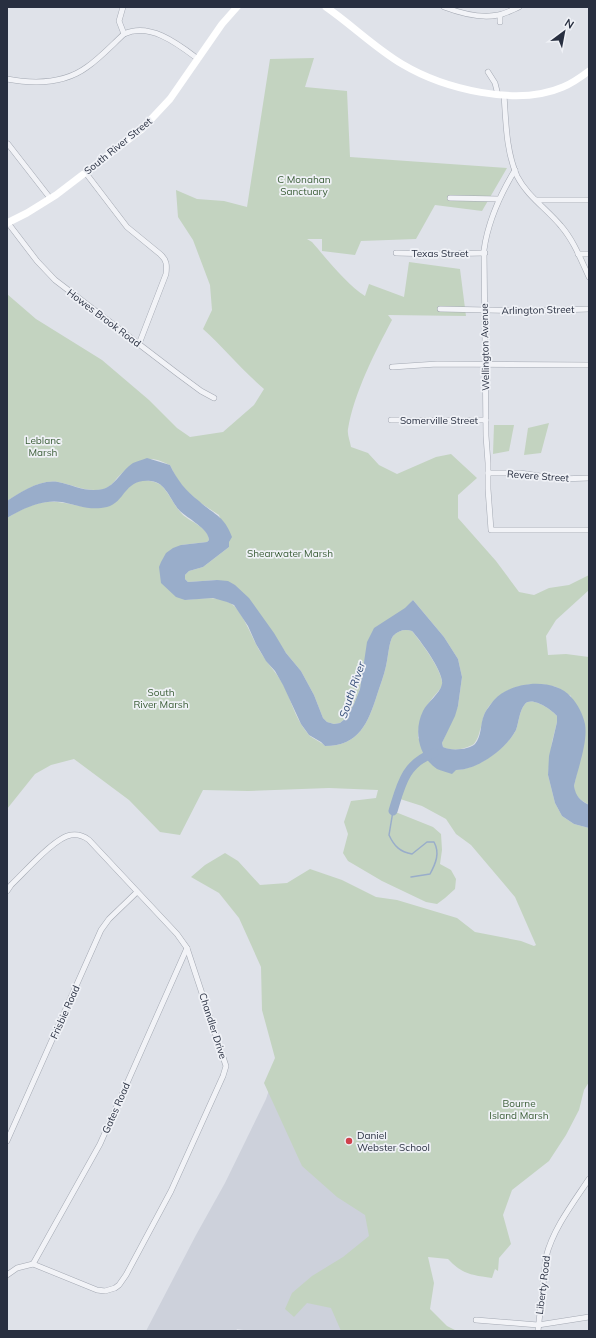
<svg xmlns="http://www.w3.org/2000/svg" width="596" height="1338" viewBox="0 0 596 1338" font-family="Mulish,sans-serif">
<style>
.built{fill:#cdd1db}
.green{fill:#c3d3c0}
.water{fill:#99adca}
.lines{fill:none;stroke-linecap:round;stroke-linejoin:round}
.stream{stroke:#99adca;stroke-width:1.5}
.river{stroke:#99adca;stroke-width:9}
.street-casing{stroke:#a4a9b3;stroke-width:6}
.street{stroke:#f2f3f7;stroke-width:5}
.secondary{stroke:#fff;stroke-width:7}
.poi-dot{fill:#d0414c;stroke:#eff1f6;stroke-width:1.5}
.labels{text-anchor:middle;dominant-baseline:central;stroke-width:3.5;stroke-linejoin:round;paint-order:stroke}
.street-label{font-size:10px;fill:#282f40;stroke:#eff1f6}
.park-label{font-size:10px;fill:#395c35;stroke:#eff1f6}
.poi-label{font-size:10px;fill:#282f40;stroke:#eff1f6;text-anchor:start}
.water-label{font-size:11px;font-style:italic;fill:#314a75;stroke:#eff1f6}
</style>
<rect width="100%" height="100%" fill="#dfe2e9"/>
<path class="built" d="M 384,964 L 379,1331 L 250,1331 L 237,1329 L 236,1331 L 146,1331 L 196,1235 L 225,1183 L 266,1099 L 273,1078 Z"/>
<g class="green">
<path d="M 314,58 L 305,87 L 347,91 L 350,157 L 507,168 L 482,211 L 435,205 L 416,239 L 361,241 L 355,255 L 322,251 L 322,239 L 307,239 L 312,242 C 326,258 348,286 365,296 L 369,284 L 404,297 L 409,262 L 460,269 L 466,316 L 388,315 L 392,320 C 375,352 354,393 348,429 C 347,434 350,441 351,447 L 368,453 L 379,465 L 397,474 L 436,457 L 451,454 L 477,478 L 458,495 L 458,518 L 496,561 L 519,592 L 534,595 L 549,588 L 569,585 L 589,575 L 589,590 L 556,620 L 546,636 L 548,655 L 566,654 L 589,657 L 589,805 L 581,800 L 575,794 L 574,786 L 578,768 L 571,696 C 565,693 559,687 552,686 C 526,679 495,690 484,715 C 482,720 482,726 480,730 C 479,735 477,740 474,744 C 465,749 452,752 443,747 L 442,743 L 458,706 L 462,677 L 458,659 L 444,637 L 413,600 L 364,661 L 360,689 L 354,704 L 346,718 L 340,723 L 334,724 L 327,722 L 323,718 L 314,695 L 301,671 L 286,653 L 267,625 L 217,580 L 188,582 L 185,579 L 185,575 L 189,571 L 203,567 L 229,547 L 219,515 L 199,502 L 185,489 L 177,479 L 170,465 C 165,463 157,459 152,459 C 137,460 128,467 118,477 C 114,482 110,487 104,489 C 89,493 73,485 58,482 C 40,479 22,492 7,501 L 7,294 L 36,319 L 102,360 L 149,400 L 177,428 L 190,437 L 223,432 L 254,405 L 264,389 C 242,370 224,348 203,329 L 212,310 L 210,285 L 193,240 L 178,217 L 176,190 L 197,199 L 224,201 L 247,207 L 270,59 Z"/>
<path d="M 549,423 L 541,453 L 524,455 L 528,428 Z"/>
<path d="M 494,425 L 514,425 L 509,451 L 493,454 Z"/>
<path d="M 144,480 C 150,481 155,481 161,485 C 170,494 174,506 183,515 C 191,522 209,528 209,540 L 207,542 L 181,545 L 185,600 C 200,599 219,595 233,605 C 241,611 251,634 256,644 C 263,659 275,670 283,684 C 290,697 293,711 301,724 C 303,727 307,733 310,736 C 315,740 320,741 325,746 C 359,746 368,723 377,695 C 380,685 384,676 386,666 C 388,658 389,641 393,636 C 399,630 405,629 412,631 C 420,641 444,672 442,685 C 440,691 434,695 431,700 C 421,712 419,723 418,738 L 456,770 C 476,770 507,748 516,730 C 519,722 519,711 525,704 C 532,696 552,710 557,716 L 557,722 L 552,742 L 548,775 L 555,803 L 562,816 L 574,824 L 589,828 L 589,1082 L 584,1090 L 579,1110 L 566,1135 L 549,1161 L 512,1190 L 503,1215 L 511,1244 L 499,1258 L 498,1271 L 495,1269 L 492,1278 C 471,1275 462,1274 448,1259 L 428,1257 L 434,1283 L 430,1309 L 447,1326 L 457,1331 L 341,1331 L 331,1308 L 307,1303 L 294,1317 L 285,1309 L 292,1293 L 312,1276 L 343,1257 L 369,1236 L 365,1215 L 337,1197 L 302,1166 L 264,1083 L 275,1058 L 262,1010 L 261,967 L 239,918 L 219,893 L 191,877 L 205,865 L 225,853 L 238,861 L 260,885 L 287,883 L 310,869 L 342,880 L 376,897 L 397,900 L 457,918 L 475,932 L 521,941 L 534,946 L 536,945 L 515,897 L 471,845 L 456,834 L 446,819 L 422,806 L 397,798 L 393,811 L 433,827 L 441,834 L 442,850 L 440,864 L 451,870 L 456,879 L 455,889 L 445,898 L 437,904 L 426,902 L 382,881 L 348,861 L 343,853 L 348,834 L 344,822 L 351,801 L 376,798 L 378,790 L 329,788 L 248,791 L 203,790 L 180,835 L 160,832 L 129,800 L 74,759 L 51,765 L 35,774 L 7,809 L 7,518 C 18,511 33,503 47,502 C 68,500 86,512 107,506 C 119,503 123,491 132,484 C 135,482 140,481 144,480 Z"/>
</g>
<path class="water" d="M 147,458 L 170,465 C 177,480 186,491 199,501 C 214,515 224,515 232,537 L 229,542 L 229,547 L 203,567 L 189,571 L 185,575 L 185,579 L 188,582 L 217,580 L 228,581 L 235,585 L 249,598 L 274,633 L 286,653 L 301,671 L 314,695 L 323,718 L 327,722 L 334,724 L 340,723 L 346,718 L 354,704 L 360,689 L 367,642 L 374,628 L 405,608 L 413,600 L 444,637 L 458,659 L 462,677 L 458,706 L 455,716 L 442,743 L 443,747 C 450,751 469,750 475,744 C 482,736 480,724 484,715 C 486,710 491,704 494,700 C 511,681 554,677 571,697 C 578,704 583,715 585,724 C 588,742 578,768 574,786 C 576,797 580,800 589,805 L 589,828 L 574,824 L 562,816 L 555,803 L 548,775 L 549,756 L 557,722 L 557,716 C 552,710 532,696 525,704 C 519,711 519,722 516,730 C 506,749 478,770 456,770 L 452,774 C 447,772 441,771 437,769 C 419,757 413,731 423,711 C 427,702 440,694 442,684 C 444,672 420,640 412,631 C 405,629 399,630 393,636 C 389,641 388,658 386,666 C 384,676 380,685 377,695 C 368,723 359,746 325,746 L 321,742 L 309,735 L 301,724 L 283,685 L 275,671 L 266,661 L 256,644 L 248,626 L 234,605 L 227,602 L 213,598 L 185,600 L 176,597 L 161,583 L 159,567 L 161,562 L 166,553 L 173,548 L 181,545 L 207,542 L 209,540 C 209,529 187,518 180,511 C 171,502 166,482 151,481 C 124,478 126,502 107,507 C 90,511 77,505 62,502 C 42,499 24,508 7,518 L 7,501 C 21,492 40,479 58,482 C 73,485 87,493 103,489 C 115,486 122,470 133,463 C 137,461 143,460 147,458 Z"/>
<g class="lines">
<path class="stream" d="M 393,811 L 389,835 C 394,846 400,852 412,854 L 427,842 L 434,842 C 440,853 436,863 430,874 L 411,877"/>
<path class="river" d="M 393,811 C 401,785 405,763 434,753"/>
<g class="street-casing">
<g id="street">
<path d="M 123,7 L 119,21 L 124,34"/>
<path d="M 444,7 C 460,13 480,19 498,15 C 505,14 512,10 519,7"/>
<path d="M 500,15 L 500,22"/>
<path d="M 488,72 L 495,83 L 498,95"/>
<path d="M 7,79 C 34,84 64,84 87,67 C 100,58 112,45 124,34 C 150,22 178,44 198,59"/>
<path d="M 504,95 C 506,122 506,151 517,176 C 527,196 547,209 561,226 C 574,241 581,260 589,277"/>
<path d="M 8,144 L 50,198"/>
<path d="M 515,170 C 500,195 488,221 484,250 L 486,436 L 488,463 L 488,489 L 491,530 L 589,530"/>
<path d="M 85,172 L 127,227 L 160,254 C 167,260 167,265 166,274 L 139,344"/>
<path d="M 450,198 L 499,199"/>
<path d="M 536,200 L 589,200"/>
<path d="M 8,223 L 37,261 L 55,280 L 178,374 L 201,391 L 214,398"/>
<path d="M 396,253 L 435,254 L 485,253"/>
<path d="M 578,254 L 589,254"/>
<path d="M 440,309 L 529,311 L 589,309"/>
<path d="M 392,367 L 437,364 L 589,365"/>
<path d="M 391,420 L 486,420"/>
<path d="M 488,473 L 520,473 L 560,479 L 589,478"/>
<path d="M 7,891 L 11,885 C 24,873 55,837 71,835 C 78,834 84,836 89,840 L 177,934 L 187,948 L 226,1066 L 223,1076 L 171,1191 L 126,1275 L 119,1285 L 115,1288 L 105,1291 L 97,1290 L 33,1264 L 17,1268 L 7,1275"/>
<path d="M 7,1141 L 101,930 L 109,919 L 137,892"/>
<path d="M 33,1264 L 100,1144 L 187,948"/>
<path d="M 476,1320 L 538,1325 L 589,1317"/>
<path d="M 538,1331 L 546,1257 C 553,1229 573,1203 589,1179"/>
</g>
</g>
<use href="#street" class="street"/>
<g class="secondary">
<path d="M 326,7 C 352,25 375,48 402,64 C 444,89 517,107 563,87 C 573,83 581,77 589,71"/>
<path d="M 7,223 L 27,213 L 56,195 L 141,130 L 170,99 L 222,24 L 237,7"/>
</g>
</g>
<circle class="poi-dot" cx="349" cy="1141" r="4"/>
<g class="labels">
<g class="street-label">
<text transform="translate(118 146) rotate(-39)">South River Street</text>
<text x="440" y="253">Texas Street</text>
<text transform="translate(538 310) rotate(-1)">Arlington Street</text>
<text transform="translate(104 318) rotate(37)">Howes Brook Road</text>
<text transform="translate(485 347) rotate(-91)">Wellington Avenue</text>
<text x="439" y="420">Somerville Street</text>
<text transform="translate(538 476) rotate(4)">Revere Street</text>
<text transform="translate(65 1012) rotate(-66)">Frisbie Road</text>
<text transform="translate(213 1026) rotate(72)">Chandler Drive</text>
<text transform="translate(116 1108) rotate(-66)">Gates Road</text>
<text transform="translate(543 1285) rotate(-83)">Liberty Road</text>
</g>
<g class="park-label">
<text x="304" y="179">C Monahan<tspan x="304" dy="12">Sanctuary</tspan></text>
<text x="43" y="440">Leblanc<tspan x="43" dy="12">Marsh</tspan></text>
<text x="290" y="553">Shearwater Marsh</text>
<text x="161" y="692">South<tspan x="161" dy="12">River Marsh</tspan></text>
<text x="519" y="1103">Bourne<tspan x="519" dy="12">Island Marsh</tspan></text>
</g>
<g class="poi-label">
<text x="357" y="1135">Daniel<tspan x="357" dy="12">Webster School</tspan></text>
</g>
<g class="water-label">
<text transform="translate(352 690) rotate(-71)">South River</text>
</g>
</g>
<rect width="596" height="1338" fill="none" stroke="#282f40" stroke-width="16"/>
<g transform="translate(564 32) rotate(32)" stroke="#eff1f6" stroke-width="3" paint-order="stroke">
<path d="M0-3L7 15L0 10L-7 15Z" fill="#282f40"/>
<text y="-6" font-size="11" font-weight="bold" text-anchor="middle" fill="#282f40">N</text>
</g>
</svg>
